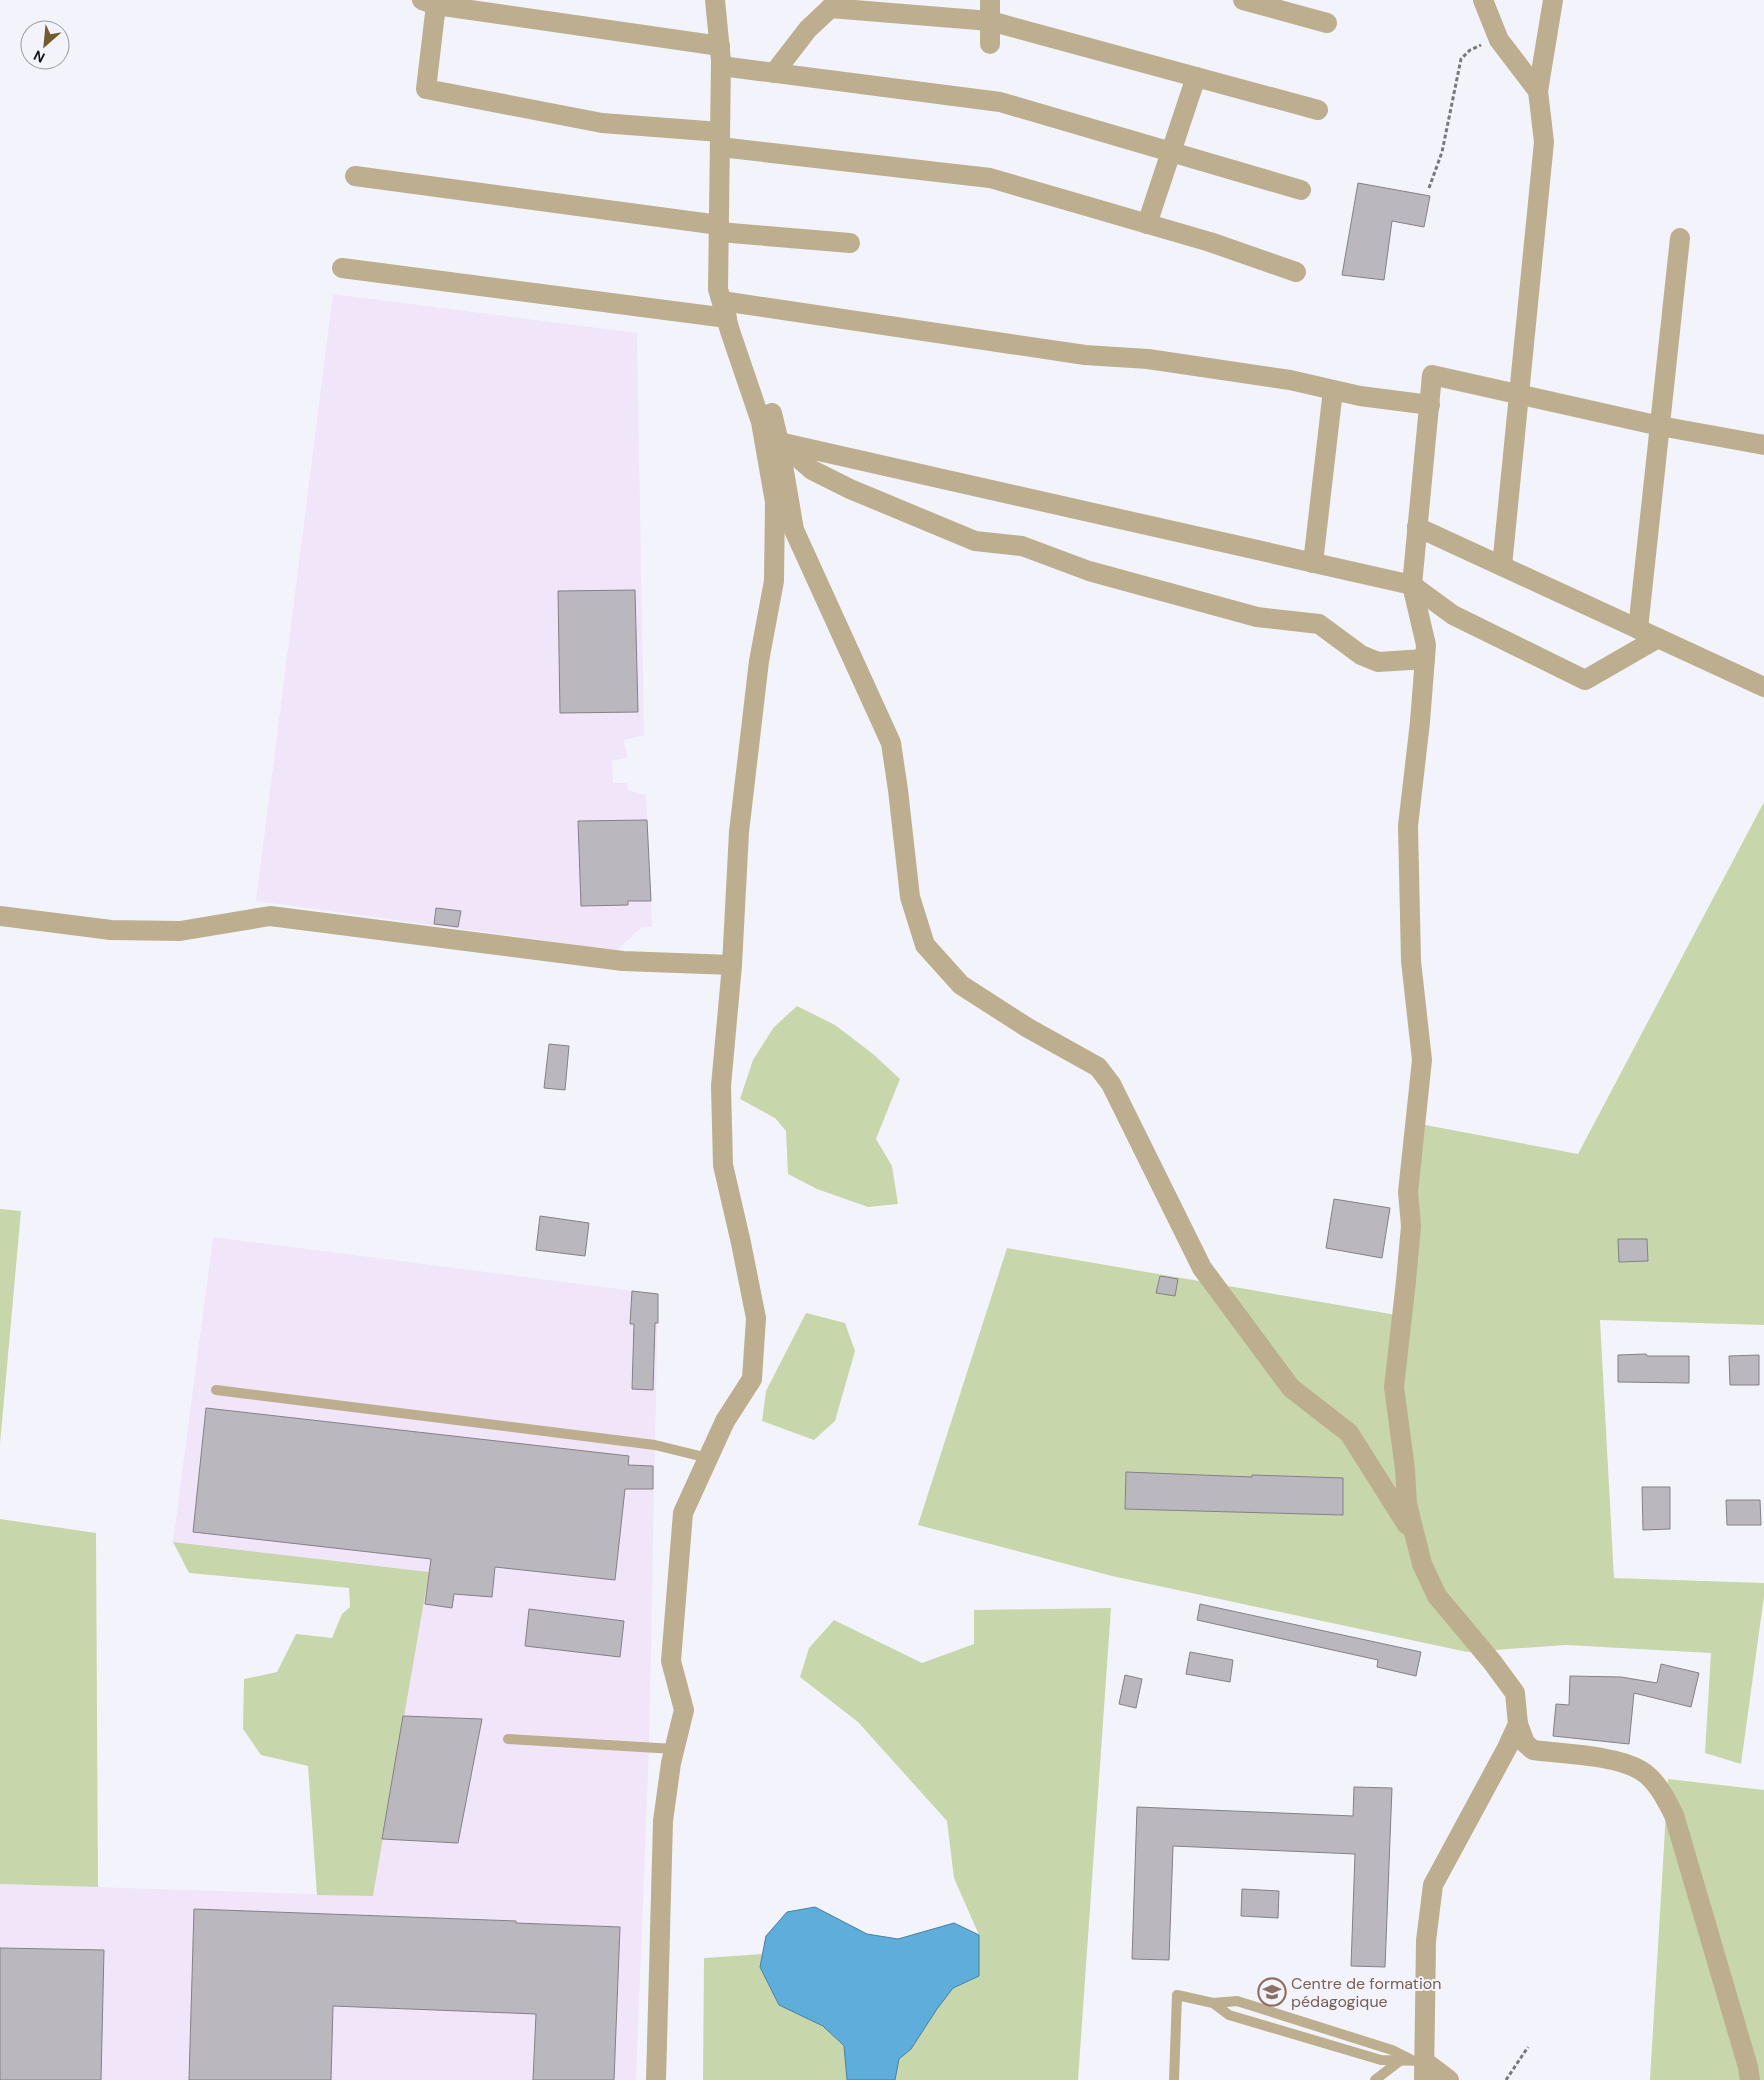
<svg xmlns="http://www.w3.org/2000/svg" width="1764" height="2080" viewBox="0 0 1764 2080" font-family="'DM Sans',sans-serif">
<style>
.industrial{fill:#f1e5fa}
.green{fill:#c7d7ab}
.water{fill:#5eadda;stroke:#487f9f}
.building{fill:#bbb7be;stroke:#848086}
.lines{fill:none;stroke-linecap:round;stroke-linejoin:round}
.path{stroke:#79797d;stroke-width:3;stroke-dasharray:4 2.5;stroke-linecap:butt}
.lane{stroke:#bdae8f;stroke-width:10}
.street{stroke:#bdae8f;stroke-width:20}
.labels{text-anchor:middle;dominant-baseline:central;stroke-width:4;stroke-linejoin:round;paint-order:stroke}
.education-label{font-size:16px;fill:#785e54;stroke:#f3f4fb;text-anchor:start}
</style>
<rect width="100%" height="100%" fill="#f3f4fb"/>
<g class="industrial">
<path d="M 333,294 L 637,333 L 644,735 L 624,740 L 627,758 L 612,761 L 613,783 L 627,783 L 628,790 L 646,795 L 652,927 L 642,927 L 617,950 L 256,901 Z"/>
<path d="M 213,1237 L 658,1294 L 649,1748 L 636,2080 L 0,2080 L 0,1884 L 373,1896 L 428,1572 L 173,1542 Z"/>
</g>
<g class="green">
<path d="M 1764,802 L 1764,1325 L 1600,1320 L 1614,1578 L 1764,1583 L 1764,1596 L 1741,1764 L 1705,1753 L 1711,1653 L 1566,1645 L 1467,1652 L 1112,1576 L 918,1525 L 1007,1248 L 1402,1316 L 1415,1123 L 1578,1154 Z"/>
<path d="M 797,1006 L 835,1025 L 873,1054 L 900,1079 L 876,1139 L 892,1166 L 898,1204 L 868,1207 L 817,1189 L 788,1174 L 786,1131 L 775,1118 L 740,1099 L 753,1060 L 774,1027 Z"/>
<path d="M 0,1209 L 21,1211 L 0,1444 Z"/>
<path d="M 806,1313 L 845,1323 L 855,1351 L 835,1421 L 814,1440 L 762,1421 L 766,1391 Z"/>
<path d="M 0,1519 L 96,1533 L 98,1887 L 0,1884 Z"/>
<path d="M 173,1542 L 429,1572 L 373,1896 L 317,1895 L 308,1766 L 261,1755 L 243,1729 L 244,1679 L 277,1672 L 296,1634 L 332,1638 L 342,1614 L 350,1607 L 349,1588 L 189,1573 Z"/>
<path d="M 1111,1608 L 1078,2080 L 895,2080 L 899,2059 L 911,2049 L 937,2009 L 953,1988 L 979,1976 L 979,1935 L 954,1878 L 947,1821 L 858,1722 L 800,1677 L 809,1648 L 834,1620 L 922,1663 L 974,1644 L 974,1610 Z"/>
<path d="M 1668,1779 L 1764,1790 L 1764,2080 L 1650,2080 Z"/>
<path d="M 763,1954 L 760,1967 L 779,2005 L 823,2026 L 844,2047 L 847,2080 L 703,2080 L 704,1958 Z"/>
</g>
<path class="water" d="M 815,1907 L 867,1934 L 898,1939 L 954,1923 L 979,1935 L 979,1976 L 953,1988 L 937,2009 L 911,2049 L 899,2059 L 895,2080 L 847,2080 L 844,2046 L 823,2026 L 779,2005 L 760,1967 L 766,1936 L 787,1912 Z"/>
<g class="building">
<path d="M 1358,183 L 1430,196 L 1424,227 L 1392,221 L 1384,280 L 1342,275 Z"/>
<path d="M 635,590 L 638,712 L 560,713 L 558,591 Z"/>
<path d="M 647,820 L 651,901 L 628,901 L 628,905 L 581,906 L 578,821 Z"/>
<path d="M 436,908 L 461,911 L 458,927 L 434,924 Z"/>
<path d="M 549,1044 L 569,1046 L 565,1090 L 544,1088 Z"/>
<path d="M 1334,1199 L 1390,1208 L 1382,1258 L 1326,1248 Z"/>
<path d="M 540,1216 L 589,1223 L 585,1256 L 536,1250 Z"/>
<path d="M 1618,1239 L 1647,1239 L 1648,1261 L 1619,1262 Z"/>
<path d="M 1160,1276 L 1178,1279 L 1175,1296 L 1156,1293 Z"/>
<path d="M 632,1291 L 658,1294 L 658,1323 L 655,1323 L 653,1390 L 632,1389 L 634,1324 L 630,1324 Z"/>
<path d="M 1646,1354 L 1647,1356 L 1689,1356 L 1689,1383 L 1618,1382 L 1618,1355 Z"/>
<path d="M 1759,1355 L 1759,1385 L 1730,1385 L 1729,1356 Z"/>
<path d="M 206,1408 L 629,1456 L 628,1465 L 653,1466 L 653,1489 L 625,1489 L 615,1580 L 495,1567 L 492,1597 L 454,1594 L 452,1608 L 425,1604 L 431,1559 L 193,1532 Z"/>
<path d="M 1126,1472 L 1252,1477 L 1252,1475 L 1343,1478 L 1343,1515 L 1125,1509 Z"/>
<path d="M 1642,1487 L 1670,1487 L 1670,1529 L 1643,1530 Z"/>
<path d="M 1726,1500 L 1760,1500 L 1761,1525 L 1727,1525 Z"/>
<path d="M 1200,1604 L 1421,1652 L 1416,1676 L 1377,1667 L 1378,1660 L 1197,1620 Z"/>
<path d="M 529,1609 L 624,1621 L 620,1657 L 525,1646 Z"/>
<path d="M 1190,1652 L 1233,1660 L 1230,1682 L 1186,1674 Z"/>
<path d="M 1661,1664 L 1699,1673 L 1691,1707 L 1634,1693 L 1629,1744 L 1553,1736 L 1556,1704 L 1569,1705 L 1570,1676 L 1621,1677 L 1657,1683 Z"/>
<path d="M 1125,1675 L 1142,1679 L 1136,1708 L 1119,1704 Z"/>
<path d="M 403,1716 L 482,1719 L 458,1843 L 382,1839 Z"/>
<path d="M 1354,1787 L 1392,1788 L 1385,1967 L 1351,1966 L 1355,1854 L 1173,1846 L 1169,1960 L 1132,1959 L 1137,1807 L 1353,1816 Z"/>
<path d="M 1242,1889 L 1279,1891 L 1278,1918 L 1241,1916 Z"/>
<path d="M 194,1909 L 516,1921 L 516,1923 L 620,1927 L 614,2080 L 533,2080 L 536,2014 L 333,2006 L 331,2080 L 189,2080 Z"/>
<path d="M 0,1948 L 104,1950 L 101,2080 L 0,2080 Z"/>
</g>
<g class="lines">
<g class="path">
<path d="M 1429,188 L 1442,152 L 1461,59 L 1470,50 L 1481,45"/>
<path d="M 1506,2080 L 1528,2047"/>
</g>
<g class="lane">
<path d="M 216,1390 L 655,1445 L 708,1458"/>
<path d="M 508,1739 L 674,1749"/>
<path d="M 1213,2003 L 1237,2001 L 1392,2050 L 1410,2059"/>
<path d="M 1174,2080 L 1177,1995 L 1213,2003 L 1229,2015 L 1381,2060 L 1424,2061"/>
<path d="M 1375,2080 L 1401,2060"/>
</g>
<g class="street">
<path d="M 422,0 L 436,5 L 720,46"/>
<path d="M 990,0 L 990,44"/>
<path d="M 1243,0 L 1327,23"/>
<path d="M 1483,0 L 1499,40 L 1538,91"/>
<path d="M 436,5 L 426,89 L 602,123 L 720,132"/>
<path d="M 830,8 L 990,21 L 1318,110"/>
<path d="M 721,66 L 1000,102 L 1301,190"/>
<path d="M 774,73 L 808,29 L 839,0"/>
<path d="M 720,147 L 990,178 L 1210,242 L 1296,272"/>
<path d="M 355,176 L 719,225"/>
<path d="M 1147,224 L 1196,77"/>
<path d="M 719,232 L 850,243"/>
<path d="M 342,268 L 727,318"/>
<path d="M 722,301 L 1085,355 L 1148,359 L 1290,380 L 1360,396 L 1430,405"/>
<path d="M 772,413 L 779,442 L 794,530 L 891,743 L 898,790 L 910,897 L 925,945 L 961,985 L 1028,1028 L 1098,1067 L 1111,1084 L 1202,1268 L 1291,1388 L 1349,1433 L 1407,1525"/>
<path d="M 779,442 L 1412,585 L 1453,615 L 1585,680 L 1658,638"/>
<path d="M 782,444 L 812,470 L 850,489 L 975,541 L 1022,546 L 1089,571 L 1257,617 L 1319,624 L 1361,655 L 1378,662 L 1425,659"/>
<path d="M 1417,527 L 1764,687"/>
<path d="M 1313,563 L 1333,390"/>
<path d="M 1502,566 L 1544,142 L 1538,91 L 1553,0"/>
<path d="M 1638,629 L 1680,238"/>
<path d="M 0,916 L 111,930 L 180,931 L 270,916 L 623,961 L 732,965"/>
<path d="M 1518,1724 L 1525,1743 L 1533,1750 C 1563,1754 1615,1755 1640,1770 C 1656,1779 1666,1799 1674,1815 L 1748,2067 L 1750,2080"/>
<path d="M 1424,2061 L 1449,2080"/>
<path d="M 656,2080 L 663,1821 L 671,1763 L 684,1710 L 671,1661 L 683,1513 L 725,1421 L 752,1379 L 756,1318 L 741,1243 L 723,1165 L 721,1086 L 732,965 L 739,832 L 759,661 L 774,581 L 775,502 L 761,422 L 730,331 L 718,289 L 721,61 L 715,0"/>
<path d="M 1424,2080 L 1426,1941 L 1433,1885 L 1507,1748 L 1518,1724 L 1515,1693 L 1493,1663 L 1437,1596 L 1422,1564 L 1407,1504 L 1405,1469 L 1394,1387 L 1406,1281 L 1411,1226 L 1408,1192 L 1422,1060 L 1411,961 L 1408,826 L 1420,722 L 1426,645 L 1412,585 L 1432,375 L 1660,426 L 1764,445"/>
</g>
</g>
<defs>
<g id="university-ring" transform="scale(1.4375)"><circle r="9.5" fill="#f3f4fb" stroke="#8d6e63" stroke-width="1.5"/><path d="M0-5L7-2L0 1L-7-2ZM-4 1L0 2.5L4 1V4Q0 6-4 4Z" fill="#8d6e63"/></g>
</defs>
<g fill-rule="evenodd">
<use href="#university-ring" x="1272" y="1992"/>
</g>
<g class="labels">
<g class="education-label">
<text x="1291" y="1983">Centre de formation<tspan x="1291" dy="18">pédagogique</tspan></text>
</g>
</g>
<g transform="translate(45 45) rotate(207)"><circle r="24" fill="#f3f4fb" stroke="#9a9a9f"/>
<path d="M0-4L9 19L0 12L-9 19Z" fill="#735b2c"/>
<text y="-8" font-size="14" font-weight="bold" text-anchor="middle" fill="#141416">N</text>
</g>
</svg>
